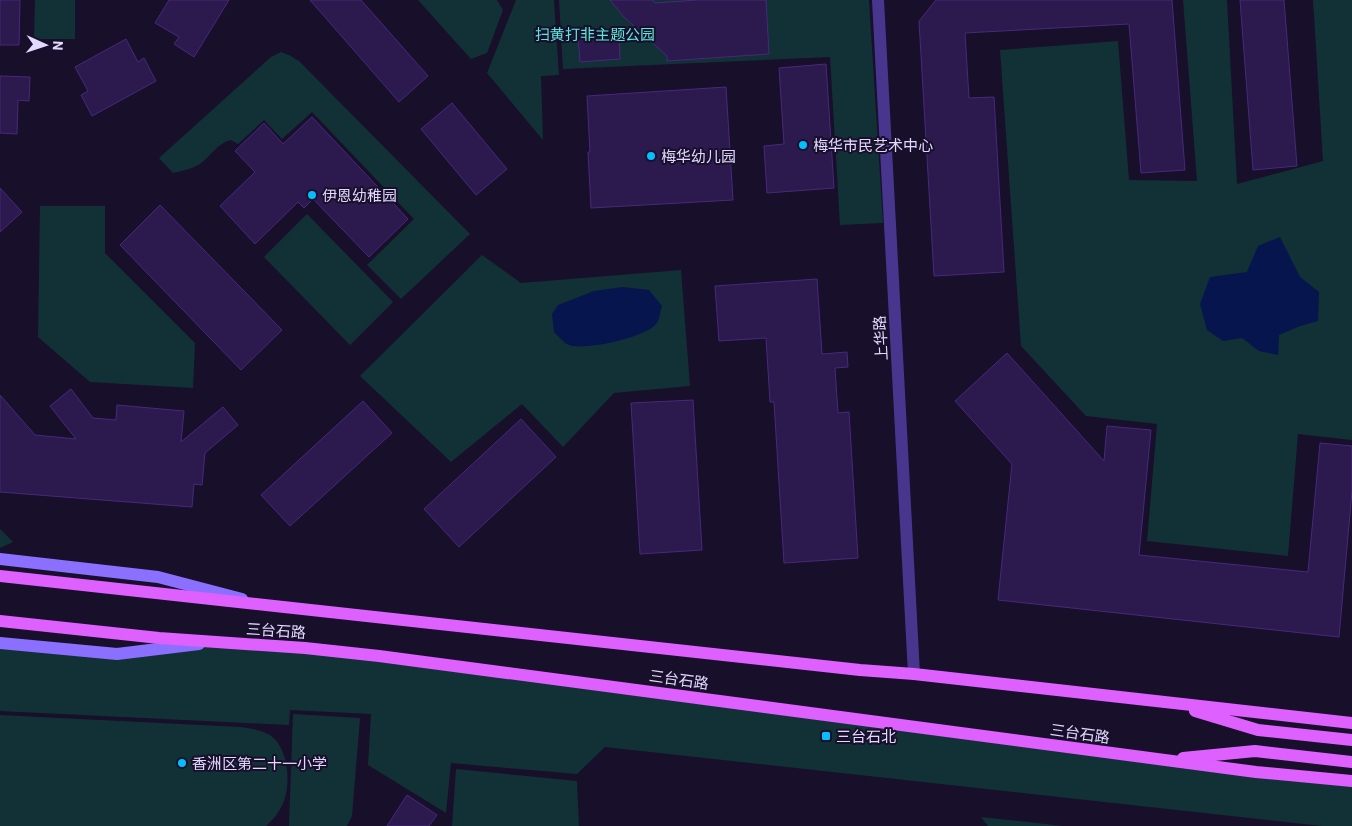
<svg xmlns="http://www.w3.org/2000/svg" width="1352" height="826" viewBox="0 0 1352 826" font-family="Barlow,'Noto Sans SC',sans-serif">
<style>
.green{fill:#113136}
.water{fill:#06154d}
.building{fill:#2c194e;stroke:#47297c}
.lines{fill:none;stroke-linecap:round;stroke-linejoin:round}
.minor{stroke:#48368e;stroke-width:12}
.secondary{stroke:#8b70ff;stroke-width:12}
.primary{stroke:#dd60ff;stroke-width:12}
.poi-dot{fill:#05beff;stroke:#180f2b;stroke-width:2}
.labels{text-anchor:middle;dominant-baseline:central;stroke-width:4;stroke-linejoin:round;paint-order:stroke}
.park-label{font-size:15px;fill:#5aeadd;stroke:#180f2b}
.poi-label{font-size:15px;fill:#e3d9ff;stroke:#180f2b;text-anchor:start}
.street-label{font-size:15px;fill:#e3d9ff;stroke:#180f2b}
</style>
<rect width="100%" height="100%" fill="#180f2b"/>
<g class="green">
<path d="M 35,0 L 75,0 L 75,39 L 34,39 Z"/>
<path d="M 418,0 L 497,0 L 503,10 L 487,53 L 471,59 Z"/>
<path d="M 516,0 L 554,0 L 559,75 L 541,76 L 543,140 L 487,73 Z"/>
<path d="M 559,0 L 869,0 L 883,223 L 840,225 L 830,57 L 563,69 Z"/>
<path d="M 1183,0 L 1227,0 L 1237,184 L 1323,161 L 1313,0 L 1352,0 L 1352,440 L 1298,434 L 1288,556 L 1147,541 L 1157,424 L 1086,416 L 1021,346 L 1000,50 L 1118,41 L 1129,180 L 1197,181 Z"/>
<path d="M 281,52 L 289,55 L 299,61 L 470,234 L 401,299 L 367,265 L 414,219 L 312,112 L 282,139 L 264,120 L 238,144 L 231,140 C 217,143 211,156 200,164 C 192,169 181,171 173,173 L 159,158 L 271,57 Z"/>
<path d="M 40,206 L 105,206 L 105,253 L 195,343 L 193,388 L 90,382 L 38,337 Z"/>
<path d="M 307,214 L 393,302 L 350,345 L 264,257 Z"/>
<path d="M 482,255 L 521,283 L 681,270 L 690,386 L 614,393 L 563,447 L 522,404 L 451,462 L 360,376 Z"/>
<path d="M 0,529 L 13,542 L 0,548 Z"/>
<path d="M 0,643 L 117,654 L 217,643 L 305,649 L 1352,783 L 1352,826 L 1322,826 L 605,747 L 577,774 L 451,763 L 446,813 L 368,765 L 371,714 L 290,710 L 289,725 L 0,711 Z"/>
<path d="M 293,714 L 360,718 L 352,816 L 347,826 L 289,826 Z"/>
<path d="M 0,715 L 240,727 C 249,728 261,730 270,735 C 288,747 291,782 284,801 C 280,811 274,819 266,826 L 0,826 Z"/>
<path d="M 456,769 L 577,781 L 579,826 L 452,826 Z"/>
<path d="M 981,817 L 1063,826 L 988,826 Z"/>
</g>
<g class="water">
<path d="M 1280,237 L 1300,277 L 1319,292 L 1318,321 L 1300,326 L 1279,335 L 1278,355 L 1259,351 L 1242,338 L 1223,341 L 1207,330 L 1200,304 L 1210,277 L 1247,272 L 1258,246 Z"/>
<path d="M 623,287 L 649,290 L 662,306 C 660,311 660,320 656,324 C 647,337 584,351 569,345 C 564,343 558,336 554,332 L 552,314 L 558,305 L 594,291 Z"/>
</g>
<g class="building">
<path d="M 0,0 L 20,0 L 19,45 L 0,45 Z"/>
<path d="M 169,0 L 229,0 L 194,57 L 174,44 L 179,37 L 155,23 Z"/>
<path d="M 310,0 L 361,0 L 428,76 L 399,102 Z"/>
<path d="M 610,0 L 652,0 L 655,3 L 698,0 L 766,0 L 769,54 L 667,61 L 667,56 L 624,17 Z"/>
<path d="M 936,0 L 1172,0 L 1185,170 L 1141,173 L 1129,24 L 965,33 L 969,98 L 994,97 L 1004,272 L 934,276 L 919,21 Z"/>
<path d="M 1240,0 L 1284,0 L 1297,166 L 1253,170 Z"/>
<path d="M 619,34 L 620,59 L 580,62 L 578,36 Z"/>
<path d="M 126,39 L 138,62 L 144,58 L 156,81 L 92,116 L 81,95 L 88,91 L 75,67 Z"/>
<path d="M 826,64 L 834,188 L 767,193 L 764,146 L 784,144 L 779,68 Z"/>
<path d="M 0,76 L 30,77 L 29,101 L 18,100 L 17,134 L 0,133 Z"/>
<path d="M 726,87 L 733,200 L 591,208 L 588,152 L 590,152 L 587,96 Z"/>
<path d="M 452,103 L 507,169 L 476,195 L 421,129 Z"/>
<path d="M 312,117 L 408,219 L 369,257 L 313,199 L 304,208 L 298,202 L 255,244 L 220,206 L 255,172 L 235,151 L 264,123 L 283,144 Z"/>
<path d="M 0,188 L 22,212 L 0,232 Z"/>
<path d="M 160,205 L 282,330 L 241,370 L 120,245 Z"/>
<path d="M 817,279 L 822,354 L 847,352 L 848,367 L 835,368 L 838,413 L 849,412 L 858,558 L 784,563 L 774,402 L 770,402 L 766,338 L 719,341 L 715,286 Z"/>
<path d="M 1007,353 L 1104,461 L 1107,426 L 1151,430 L 1139,555 L 1308,572 L 1320,443 L 1352,446 L 1352,491 L 1339,637 L 998,600 L 1012,464 L 955,401 Z"/>
<path d="M 71,389 L 93,418 L 116,420 L 117,405 L 184,411 L 181,442 L 223,407 L 238,425 L 205,453 L 202,485 L 194,484 L 192,507 L 0,492 L 0,395 L 35,435 L 76,439 L 50,406 Z"/>
<path d="M 693,400 L 702,550 L 640,554 L 631,403 Z"/>
<path d="M 363,401 L 392,433 L 290,526 L 261,495 Z"/>
<path d="M 521,419 L 556,457 L 459,547 L 424,509 Z"/>
<path d="M 407,795 L 437,815 L 429,826 L 387,826 Z"/>
</g>
<g class="lines">
<path class="minor" d="M 878,0 L 914,674"/>
<g class="secondary">
<path d="M 0,559 L 158,577 L 242,599"/>
<path d="M 0,643 L 117,654 L 199,644"/>
</g>
<g class="primary">
<path d="M 0,576 L 860,670 L 914,674 L 1352,723"/>
<path d="M 0,621 L 159,638 L 305,648 L 379,656 L 1256,772 L 1352,781"/>
<path d="M 1195,711 L 1258,730 L 1352,740"/>
<path d="M 1183,758 L 1255,751 L 1352,762"/>
</g>
</g>
<g class="poi-dot">
<circle cx="803" cy="145" r="5"/>
<circle cx="651" cy="156" r="5"/>
<circle cx="312" cy="195" r="5"/>
<rect x="821" y="731" width="10" height="10" rx="2.5"/>
<circle cx="182" cy="763" r="5"/>
</g>
<g class="labels">
<g class="park-label">
<text x="595" y="34">扫黄打非主题公园</text>
</g>
<g class="poi-label">
<text x="813" y="145">梅华市民艺术中心</text>
<text x="661" y="156">梅华幼儿园</text>
<text x="322" y="195">伊恩幼稚园</text>
<text x="836" y="736">三台石北</text>
<text x="192" y="763">香洲区第二十一小学</text>
</g>
<g class="street-label">
<text transform="translate(880 338) rotate(-93)">上华路</text>
<text transform="translate(276 630) rotate(4)">三台石路</text>
<text transform="translate(679 679) rotate(8)">三台石路</text>
<text transform="translate(1080 733) rotate(8)">三台石路</text>
</g>
</g>
<g transform="translate(45 45) rotate(93)" stroke="#180f2b" stroke-width="4" paint-order="stroke">
<path d="M0-4L9 19L0 12L-9 19Z" fill="#e3d9ff"/>
<text y="-8" font-size="14" font-weight="bold" text-anchor="middle" fill="#e3d9ff">N</text>
</g>
</svg>
